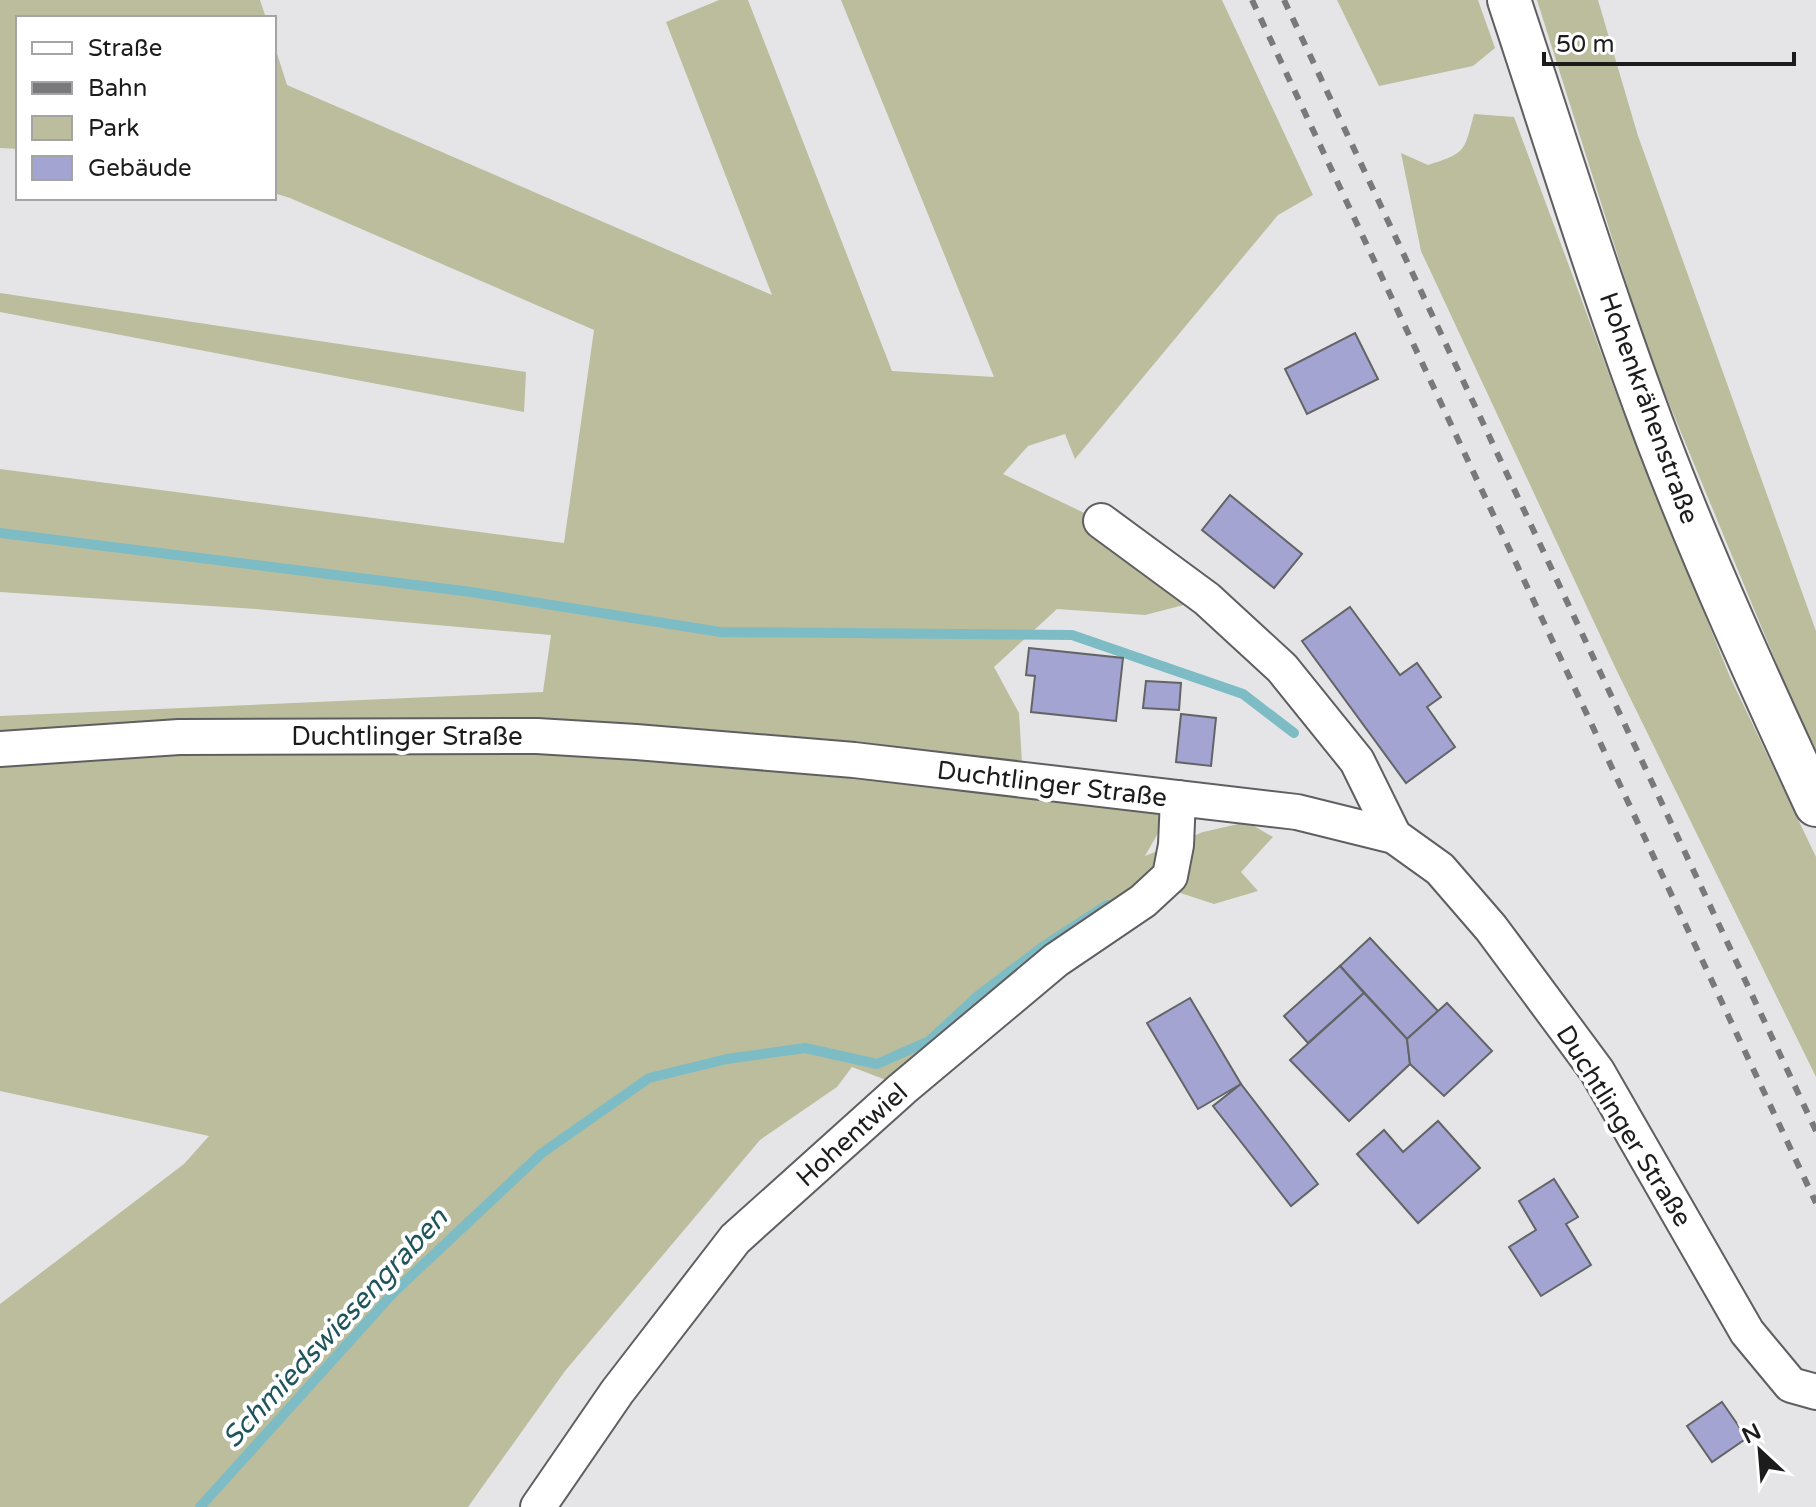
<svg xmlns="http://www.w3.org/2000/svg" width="1816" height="1507" viewBox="0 0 1816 1507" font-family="'Varela Round',sans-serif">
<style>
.green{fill:#bbbd9c}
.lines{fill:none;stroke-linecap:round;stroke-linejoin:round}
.stream{stroke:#7ebcc5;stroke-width:10}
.building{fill:#a3a4d1;stroke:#636466;stroke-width:2}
.minor-casing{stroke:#5f5f62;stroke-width:38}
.major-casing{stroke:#5f5f62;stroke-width:46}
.minor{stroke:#fff;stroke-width:34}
.major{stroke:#fff;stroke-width:42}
.rail{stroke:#79797b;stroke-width:6;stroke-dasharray:10 10;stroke-linecap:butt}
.labels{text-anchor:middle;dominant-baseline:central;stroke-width:8;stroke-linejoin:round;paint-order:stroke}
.street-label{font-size:26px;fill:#1c1c1d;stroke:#fff}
.water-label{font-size:28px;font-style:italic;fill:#1e545b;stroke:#fff}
</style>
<rect width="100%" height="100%" fill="#e5e5e8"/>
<g class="green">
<path d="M 0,0 L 260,0 L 266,18 L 18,18 L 18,149 L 0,148 Z"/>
<path d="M 719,0 L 748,0 L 892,371 L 994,377 L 841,0 L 1222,0 L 1313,195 L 1278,215 L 1075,459 L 1065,434 L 1028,446 L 1003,474 L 1101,521 L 1207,599 L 1145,615 L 1057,609 L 994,667 L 1019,713 L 1023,780 L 1178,798 L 1145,856 L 1203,832 L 1247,822 L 1273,837 L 1241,872 L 1258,891 L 1214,904 L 1150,883 L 886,1080 L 852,1067 L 837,1087 L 760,1140 L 565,1371 L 468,1507 L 0,1507 L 0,1304 L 184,1164 L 209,1136 L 0,1091 L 0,716 L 543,692 L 551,635 L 256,609 L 0,592 L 0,469 L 564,543 L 594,330 L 290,198 L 274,193 L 274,44 L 287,85 L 772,295 L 666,22 Z"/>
<path d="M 1337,0 L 1478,0 L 1495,48 L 1473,66 L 1379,86 Z"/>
<path d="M 1537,0 L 1598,0 L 1638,136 L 1816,631 L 1816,759 L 1649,355 Z"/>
<path d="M 1474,114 L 1514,117 L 1623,412 L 1730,677 L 1816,857 L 1816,1077 L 1615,667 L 1421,251 L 1401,153 L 1428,165 C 1466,153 1464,152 1474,114 Z"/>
<path d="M 0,293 L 526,372 L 524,412 L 0,312 Z"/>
</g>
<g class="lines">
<g class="stream">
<path d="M 0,533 L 471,592 L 720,632 L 1072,635 L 1243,694 L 1294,733"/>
<path d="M 200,1507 L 395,1291 L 542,1153 L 649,1078 L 727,1059 L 805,1048 L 877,1064 L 929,1041 L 979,995 L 1044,946 L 1107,905"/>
</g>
</g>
<g class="building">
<path d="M 1355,333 L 1378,379 L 1307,414 L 1285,369 Z"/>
<path d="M 1230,495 L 1302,554 L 1274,588 L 1202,530 Z"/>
<path d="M 1350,607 L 1400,675 L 1417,663 L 1441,697 L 1427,707 L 1455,747 L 1406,783 L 1302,641 Z"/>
<path d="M 1029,648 L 1123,658 L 1116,721 L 1031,712 L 1035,676 L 1026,675 Z"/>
<path d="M 1146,681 L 1181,683 L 1179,710 L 1143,708 Z"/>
<path d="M 1181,714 L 1216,718 L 1211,766 L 1176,762 Z"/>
<path d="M 1370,938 L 1438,1011 L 1407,1039 L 1340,966 Z"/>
<path d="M 1340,966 L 1364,993 L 1308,1043 L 1284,1016 Z"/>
<path d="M 1364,993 L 1407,1039 L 1410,1064 L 1349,1121 L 1290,1060 Z"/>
<path d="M 1190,998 L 1241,1084 L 1198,1109 L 1147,1023 Z"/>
<path d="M 1447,1003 L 1492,1051 L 1444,1096 L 1410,1064 L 1407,1039 Z"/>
<path d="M 1241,1084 L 1318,1184 L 1291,1206 L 1213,1106 Z"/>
<path d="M 1438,1121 L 1480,1168 L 1418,1223 L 1357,1154 L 1384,1130 L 1403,1152 Z"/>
<path d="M 1554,1179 L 1578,1217 L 1566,1224 L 1591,1265 L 1541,1296 L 1509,1247 L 1536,1230 L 1519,1201 Z"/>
<path d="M 1722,1402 L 1747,1438 L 1712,1462 L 1687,1426 Z"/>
</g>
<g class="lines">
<g class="minor-casing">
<g id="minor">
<path d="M 1101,521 L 1207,599 L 1282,668 L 1357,761 L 1394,836"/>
<path d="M 0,749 L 179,737 L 537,736 L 636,742 L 854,760 L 1297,812 L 1394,836 L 1440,869 L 1491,928 L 1597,1071 L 1747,1332 L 1791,1385 L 1816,1392"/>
<path d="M 538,1507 L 617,1392 L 735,1239 L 902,1089 L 1056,960 L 1143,901 L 1170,876 L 1176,845 L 1178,798"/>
</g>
</g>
<g class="major-casing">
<path id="major" d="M 1509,0 C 1558,148 1604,298 1659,443 C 1706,566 1761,686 1816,805"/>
</g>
<use href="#minor" class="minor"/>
<use href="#major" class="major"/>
<g class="rail">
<path d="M 1252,0 L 1816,1203"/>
<path d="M 1284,0 L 1816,1131"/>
</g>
</g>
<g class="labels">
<g class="street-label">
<text transform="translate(1649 408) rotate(70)">Hohenkrähenstraße</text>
<text x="407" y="736">Duchtlinger Straße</text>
<text transform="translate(1052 784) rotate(7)">Duchtlinger Straße</text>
<text transform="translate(1624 1126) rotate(58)">Duchtlinger Straße</text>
<text transform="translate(852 1135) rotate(-42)">Hohentwiel</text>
</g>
<g class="water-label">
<text transform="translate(335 1328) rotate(-47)">Schmiedswiesengraben</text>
</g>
</g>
<rect x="16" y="16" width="260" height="184" fill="#ffffff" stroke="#a4a4a5" stroke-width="2"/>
<rect x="32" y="42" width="40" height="12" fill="#ffffff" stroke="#a4a4a5" stroke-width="2"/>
<text x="88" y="56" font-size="24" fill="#1c1c1d">Straße</text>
<rect x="32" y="82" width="40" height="12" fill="#79797b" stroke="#a4a4a5" stroke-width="2"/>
<text x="88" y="96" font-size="24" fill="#1c1c1d">Bahn</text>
<rect x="32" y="116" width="40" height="24" fill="#bbbd9c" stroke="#a4a4a5" stroke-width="2"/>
<text x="88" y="136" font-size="24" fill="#1c1c1d">Park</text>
<rect x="32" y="156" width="40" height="24" fill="#a3a4d1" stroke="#a4a4a5" stroke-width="2"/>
<text x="88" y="176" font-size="24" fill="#1c1c1d">Gebäude</text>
<g transform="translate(1760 1451) rotate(334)" stroke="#ffffff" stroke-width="6" paint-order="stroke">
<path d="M0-6L14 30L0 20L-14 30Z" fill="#1c1c1d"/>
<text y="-12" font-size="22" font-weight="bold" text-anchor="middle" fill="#1c1c1d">N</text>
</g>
<path d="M1544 52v12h250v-12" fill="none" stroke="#1c1c1d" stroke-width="4"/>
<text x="1556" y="52" font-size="24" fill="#1c1c1d" stroke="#ffffff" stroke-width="6" paint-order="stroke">50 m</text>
</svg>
